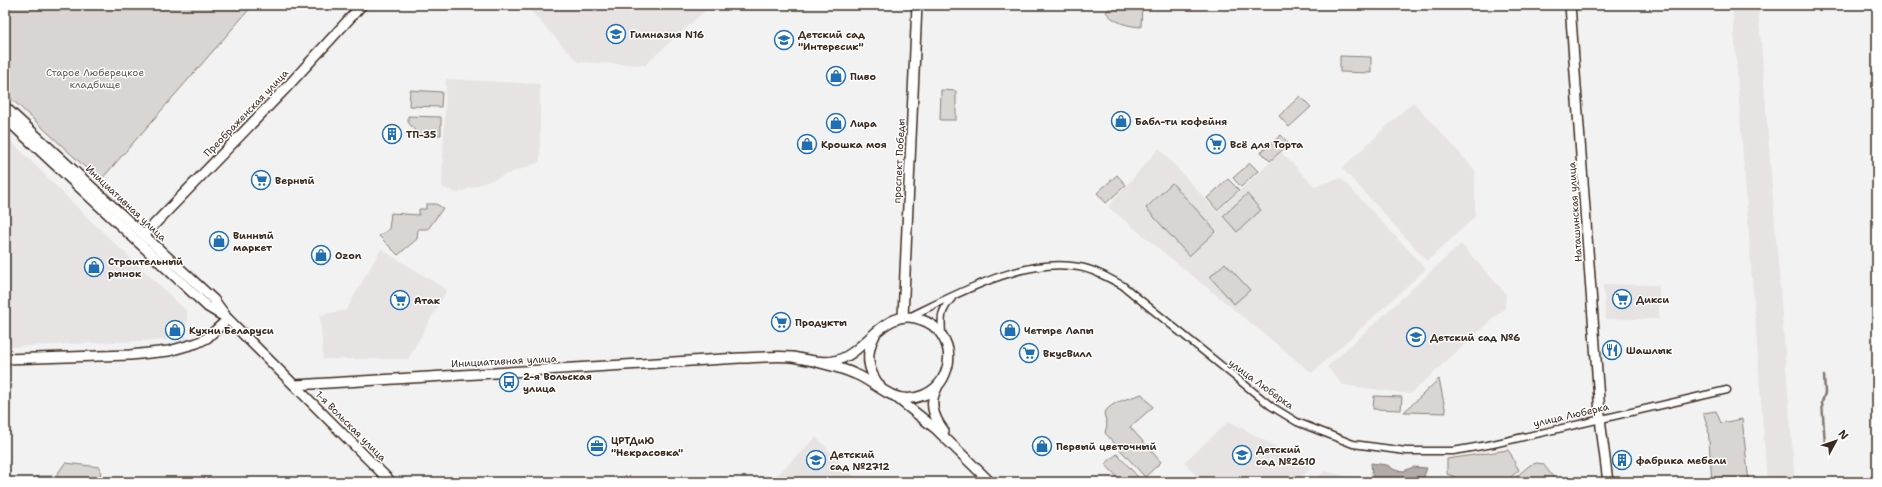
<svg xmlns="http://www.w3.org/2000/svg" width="1882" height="487" viewBox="0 0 1882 487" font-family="'Shantell Sans',sans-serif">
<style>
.built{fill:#e6e3e2}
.green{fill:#d8d5d2;stroke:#8a8078}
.water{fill:#b2aba7;stroke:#827770}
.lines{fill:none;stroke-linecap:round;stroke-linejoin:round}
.stream{stroke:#827770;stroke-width:2.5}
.street-casing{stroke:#3b2a1e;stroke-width:9}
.secondary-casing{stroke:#3b2a1e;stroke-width:12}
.street{stroke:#fff;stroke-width:6}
.secondary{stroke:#fff;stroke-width:9}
.labels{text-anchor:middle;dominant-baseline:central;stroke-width:3;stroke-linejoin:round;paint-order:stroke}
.poi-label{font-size:10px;font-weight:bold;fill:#3b2a1e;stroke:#fff;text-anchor:start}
.park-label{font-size:10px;fill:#62554b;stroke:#fff}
.street-label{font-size:10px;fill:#3b2a1e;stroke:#fff}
</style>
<rect width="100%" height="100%" fill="#f3f2f2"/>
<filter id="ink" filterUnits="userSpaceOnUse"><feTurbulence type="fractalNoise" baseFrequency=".025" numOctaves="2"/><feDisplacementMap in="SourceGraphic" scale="8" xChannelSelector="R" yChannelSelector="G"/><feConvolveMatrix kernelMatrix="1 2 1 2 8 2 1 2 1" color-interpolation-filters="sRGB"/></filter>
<g filter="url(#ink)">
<g class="built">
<path d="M 525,5 L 711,5 L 645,65 L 578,62 Z"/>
<path d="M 1732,5 L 1758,5 L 1795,482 L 1767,482 Z"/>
<path d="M 446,79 L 540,84 L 540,162 L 457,193 L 442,187 Z"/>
<path d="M 1413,102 L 1475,170 L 1475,217 L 1427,261 L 1342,168 Z"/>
<path d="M 5,135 L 93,223 L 187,311 L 186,339 L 5,347 Z"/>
<path d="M 1159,148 L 1217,212 L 1281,152 L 1314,186 L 1341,178 L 1426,269 L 1312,373 L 1108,207 Z"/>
<path d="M 1461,244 L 1506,294 L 1505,308 L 1410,394 L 1343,385 L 1327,367 Z"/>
<path d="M 381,249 L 447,290 L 408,359 L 323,359 L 320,315 L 346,310 Z"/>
<path d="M 1603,284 L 1659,285 L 1659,319 L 1606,319 Z"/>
<path d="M 1229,421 L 1312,467 L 1296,482 L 1202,482 L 1184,462 Z"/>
<path d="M 816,437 L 860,482 L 770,482 Z"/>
<path d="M 1325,471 L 1351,478 L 1354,482 L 1313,482 Z"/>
</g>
<g class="green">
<path d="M 5,5 L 253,5 L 100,181 L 5,93 Z"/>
<path d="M 1114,5 L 1142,5 L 1141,27 C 1128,26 1114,23 1106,12 Z"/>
<path d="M 1340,56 L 1371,57 L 1371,73 L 1340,72 Z"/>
<path d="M 410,90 L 442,92 L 441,107 L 409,106 Z"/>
<path d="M 941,90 L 956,91 L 956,120 L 940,120 Z"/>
<path d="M 1300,96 L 1311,107 L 1289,127 L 1279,116 Z"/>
<path d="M 408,116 L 441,117 L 441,135 L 418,134 L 408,122 Z"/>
<path d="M 1281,135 L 1289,144 L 1270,161 L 1261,152 Z"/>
<path d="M 1250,163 L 1258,171 L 1241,187 L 1233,178 Z"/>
<path d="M 1117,175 L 1126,185 L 1106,203 L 1097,193 Z"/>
<path d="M 1228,179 L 1239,190 L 1217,210 L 1207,198 Z"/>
<path d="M 1172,183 L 1216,231 L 1189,256 L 1146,208 Z"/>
<path d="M 1247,194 L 1261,210 L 1237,232 L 1223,216 Z"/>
<path d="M 426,204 L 436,204 L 443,208 L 428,229 L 418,229 L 417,239 L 398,255 L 379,236 L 389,229 L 391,213 L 419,215 L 419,209 L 426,209 Z"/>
<path d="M 1225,263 L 1250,290 L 1234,304 L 1210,277 Z"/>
<path d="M 1439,379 L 1446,413 L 1404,412 Z"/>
<path d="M 1142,394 L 1153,407 L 1130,427 L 1161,462 L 1145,477 L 1105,433 L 1107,425 L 1104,413 C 1112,401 1128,399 1142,394 Z"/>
<path d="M 1374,396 L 1402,397 L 1401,410 L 1373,409 Z"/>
<path d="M 1716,411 L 1721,423 L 1742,419 L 1749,482 L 1712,482 L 1708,427 L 1703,413 Z"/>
<path d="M 1508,450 C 1513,456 1514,463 1519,470 L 1505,482 L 1468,482 L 1447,474 L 1447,459 Z"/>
<path d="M 1117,454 L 1140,479 L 1137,482 L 1122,482 L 1105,464 Z"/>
<path d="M 65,463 L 100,467 L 101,482 L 34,482 L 38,476 L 56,476 Z"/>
<path d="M 1537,463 L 1543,464 L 1557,482 L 1510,482 L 1530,465 Z"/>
</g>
<path class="water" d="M 1371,463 L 1387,465 L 1395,470 L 1404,471 L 1413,467 L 1427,468 L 1422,482 L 1376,482 L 1372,474 Z"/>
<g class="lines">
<path class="stream" d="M 1824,376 L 1825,393 L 1822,402 L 1825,444"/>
<g class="street-casing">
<g id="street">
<path d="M 909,317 C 959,293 1023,257 1079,267 C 1094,269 1108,278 1122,285 L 1271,406 L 1297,422 L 1353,444 L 1406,451 L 1453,451 L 1493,444 L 1727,390"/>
<path d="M 942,335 C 941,317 940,312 952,298"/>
</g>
</g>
<g class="secondary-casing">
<g id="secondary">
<path d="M 1570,5 L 1601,427 L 1608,482"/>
<path d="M 5,107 L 214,300 L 225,315"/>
<path d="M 5,118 L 208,307 L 228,319 L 391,482"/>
<path d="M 144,235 L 287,87 L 362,5"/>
<path d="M 903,317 L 917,5"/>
<path d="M 875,335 C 865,353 867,370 880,386"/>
<path d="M 5,359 L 130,355 L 169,351 L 197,343 L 207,338 L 228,319"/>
<path d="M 295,385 L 740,358 C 757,358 775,355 792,357 C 805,359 820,364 834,361 C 866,355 884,304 922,320 C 931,323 936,327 941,334 C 950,347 951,360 945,374 C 937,394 912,404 892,395 C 879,389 868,379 855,374 C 840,367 824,364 809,360"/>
<path d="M 937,388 C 928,403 934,418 944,431"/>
<path d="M 897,398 L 936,429 L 990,482"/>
</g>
</g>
<use href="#street" class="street"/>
<use href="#secondary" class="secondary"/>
</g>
</g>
<defs>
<g id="school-ring" transform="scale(1)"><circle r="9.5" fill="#fff" stroke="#1f6fb2" stroke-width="1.5"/><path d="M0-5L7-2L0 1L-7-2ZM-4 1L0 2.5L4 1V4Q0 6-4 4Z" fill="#1f6fb2"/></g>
<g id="shop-ring" transform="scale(1)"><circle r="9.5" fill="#fff" stroke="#1f6fb2" stroke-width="1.5"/><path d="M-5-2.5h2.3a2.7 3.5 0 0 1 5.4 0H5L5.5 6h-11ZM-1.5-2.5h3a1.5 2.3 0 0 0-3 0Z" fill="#1f6fb2"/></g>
<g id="building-ring" transform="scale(1)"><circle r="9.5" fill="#fff" stroke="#1f6fb2" stroke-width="1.5"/><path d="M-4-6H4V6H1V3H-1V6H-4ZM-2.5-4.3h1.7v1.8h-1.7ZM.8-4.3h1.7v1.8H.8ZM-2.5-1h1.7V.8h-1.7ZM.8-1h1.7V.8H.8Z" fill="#1f6fb2"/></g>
<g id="supermarket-ring" transform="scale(1)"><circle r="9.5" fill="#fff" stroke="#1f6fb2" stroke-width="1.5"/><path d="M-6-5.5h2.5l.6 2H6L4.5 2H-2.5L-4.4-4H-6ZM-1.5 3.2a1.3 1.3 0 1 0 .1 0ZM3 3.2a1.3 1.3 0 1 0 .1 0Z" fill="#1f6fb2"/></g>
<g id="restaurant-ring" transform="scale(1)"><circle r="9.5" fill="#fff" stroke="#1f6fb2" stroke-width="1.5"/><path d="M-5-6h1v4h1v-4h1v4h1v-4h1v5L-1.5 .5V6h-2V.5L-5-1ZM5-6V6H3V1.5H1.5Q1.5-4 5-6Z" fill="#1f6fb2"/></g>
<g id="bus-ring" transform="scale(1)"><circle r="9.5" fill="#fff" stroke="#1f6fb2" stroke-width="1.5"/><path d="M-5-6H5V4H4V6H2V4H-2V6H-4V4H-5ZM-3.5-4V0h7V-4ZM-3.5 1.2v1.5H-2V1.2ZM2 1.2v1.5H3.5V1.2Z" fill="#1f6fb2"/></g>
<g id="office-ring" transform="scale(1)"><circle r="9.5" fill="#fff" stroke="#1f6fb2" stroke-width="1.5"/><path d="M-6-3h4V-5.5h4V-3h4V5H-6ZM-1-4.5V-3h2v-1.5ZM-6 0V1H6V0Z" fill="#1f6fb2"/></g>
</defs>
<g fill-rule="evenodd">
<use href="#school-ring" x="616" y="34"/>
<use href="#school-ring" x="784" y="40"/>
<use href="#shop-ring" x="836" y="76"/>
<use href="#shop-ring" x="1121" y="121"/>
<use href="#shop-ring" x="836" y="123"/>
<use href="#building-ring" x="392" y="134"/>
<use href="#shop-ring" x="807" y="144"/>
<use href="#supermarket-ring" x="1216" y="144"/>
<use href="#supermarket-ring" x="261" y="180"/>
<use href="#shop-ring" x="219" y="241"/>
<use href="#shop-ring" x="321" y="255"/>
<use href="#shop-ring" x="94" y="267"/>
<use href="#supermarket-ring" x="1622" y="299"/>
<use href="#supermarket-ring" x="400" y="300"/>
<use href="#supermarket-ring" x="781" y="322"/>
<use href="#shop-ring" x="175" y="330"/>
<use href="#shop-ring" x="1010" y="330"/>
<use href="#school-ring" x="1416" y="337"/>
<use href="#restaurant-ring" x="1612" y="350"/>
<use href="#supermarket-ring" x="1029" y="353"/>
<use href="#bus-ring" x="509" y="382"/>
<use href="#office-ring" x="597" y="446"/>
<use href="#shop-ring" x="1042" y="446"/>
<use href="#school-ring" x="1242" y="455"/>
<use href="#school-ring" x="816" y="460"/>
<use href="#building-ring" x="1622" y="460"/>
</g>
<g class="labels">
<g class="poi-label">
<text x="630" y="34">Гимназия N16</text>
<text x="798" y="34">Детский сад<tspan x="798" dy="12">"Интересик"</tspan></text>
<text x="850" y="76">Пиво</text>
<text x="1135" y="121">Бабл-ти кофейня</text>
<text x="850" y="123">Лира</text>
<text x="406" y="134">ТП-35</text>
<text x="821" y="144">Крошка моя</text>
<text x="1230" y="144">Всё для Торта</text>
<text x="275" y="180">Верный</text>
<text x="233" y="235">Винный<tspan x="233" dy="12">маркет</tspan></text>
<text x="335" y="255">Ozon</text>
<text x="108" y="261">Строительный<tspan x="108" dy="12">рынок</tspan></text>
<text x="1636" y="299">Дикси</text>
<text x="414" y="300">Атак</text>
<text x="795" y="322">Продукты</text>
<text x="189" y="330">Кухни Беларуси</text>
<text x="1024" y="330">Четыре Лапы</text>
<text x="1430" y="337">Детский сад №6</text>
<text x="1626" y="350">Шашлык</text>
<text x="1043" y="353">ВкусВилл</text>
<text x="523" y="376">2-я Вольская<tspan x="523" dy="12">улица</tspan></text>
<text x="611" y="440">ЦРТДиЮ<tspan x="611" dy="12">"Некрасовка"</tspan></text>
<text x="1056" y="446">Первый цветочный</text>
<text x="1256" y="449">Детский<tspan x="1256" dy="12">сад №2610</tspan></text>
<text x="830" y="454">Детский<tspan x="830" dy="12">сад №2712</tspan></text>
<text x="1636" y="460">фабрика мебели</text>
</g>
<g class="park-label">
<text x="95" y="72">Старое Люберецкое<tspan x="95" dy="12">кладбище</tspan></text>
</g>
<g class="street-label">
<text transform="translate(246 113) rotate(-46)">Преображенская улица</text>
<text transform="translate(899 161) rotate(-87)">проспект Победы</text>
<text transform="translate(126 203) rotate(43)">Инициативная улица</text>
<text transform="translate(1575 212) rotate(-94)">Наташинская улица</text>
<text transform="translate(504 361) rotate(-3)">Инициативная улица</text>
<text transform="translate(1261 384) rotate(36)">улица Люберка</text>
<text transform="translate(1571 415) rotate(-13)">улица Люберка</text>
<text transform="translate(351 426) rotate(45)">1-я Вольская улица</text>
</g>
</g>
<rect width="1882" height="487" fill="none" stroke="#fff" stroke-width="20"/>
<rect x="10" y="10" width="1862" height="467" fill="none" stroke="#3b2a1e" stroke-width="1.5" filter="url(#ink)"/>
<g transform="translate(1836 441) rotate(50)" stroke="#ffffff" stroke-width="3" paint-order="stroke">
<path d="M0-3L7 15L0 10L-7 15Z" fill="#3b2a1e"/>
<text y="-6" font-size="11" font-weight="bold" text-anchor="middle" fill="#3b2a1e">N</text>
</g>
</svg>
